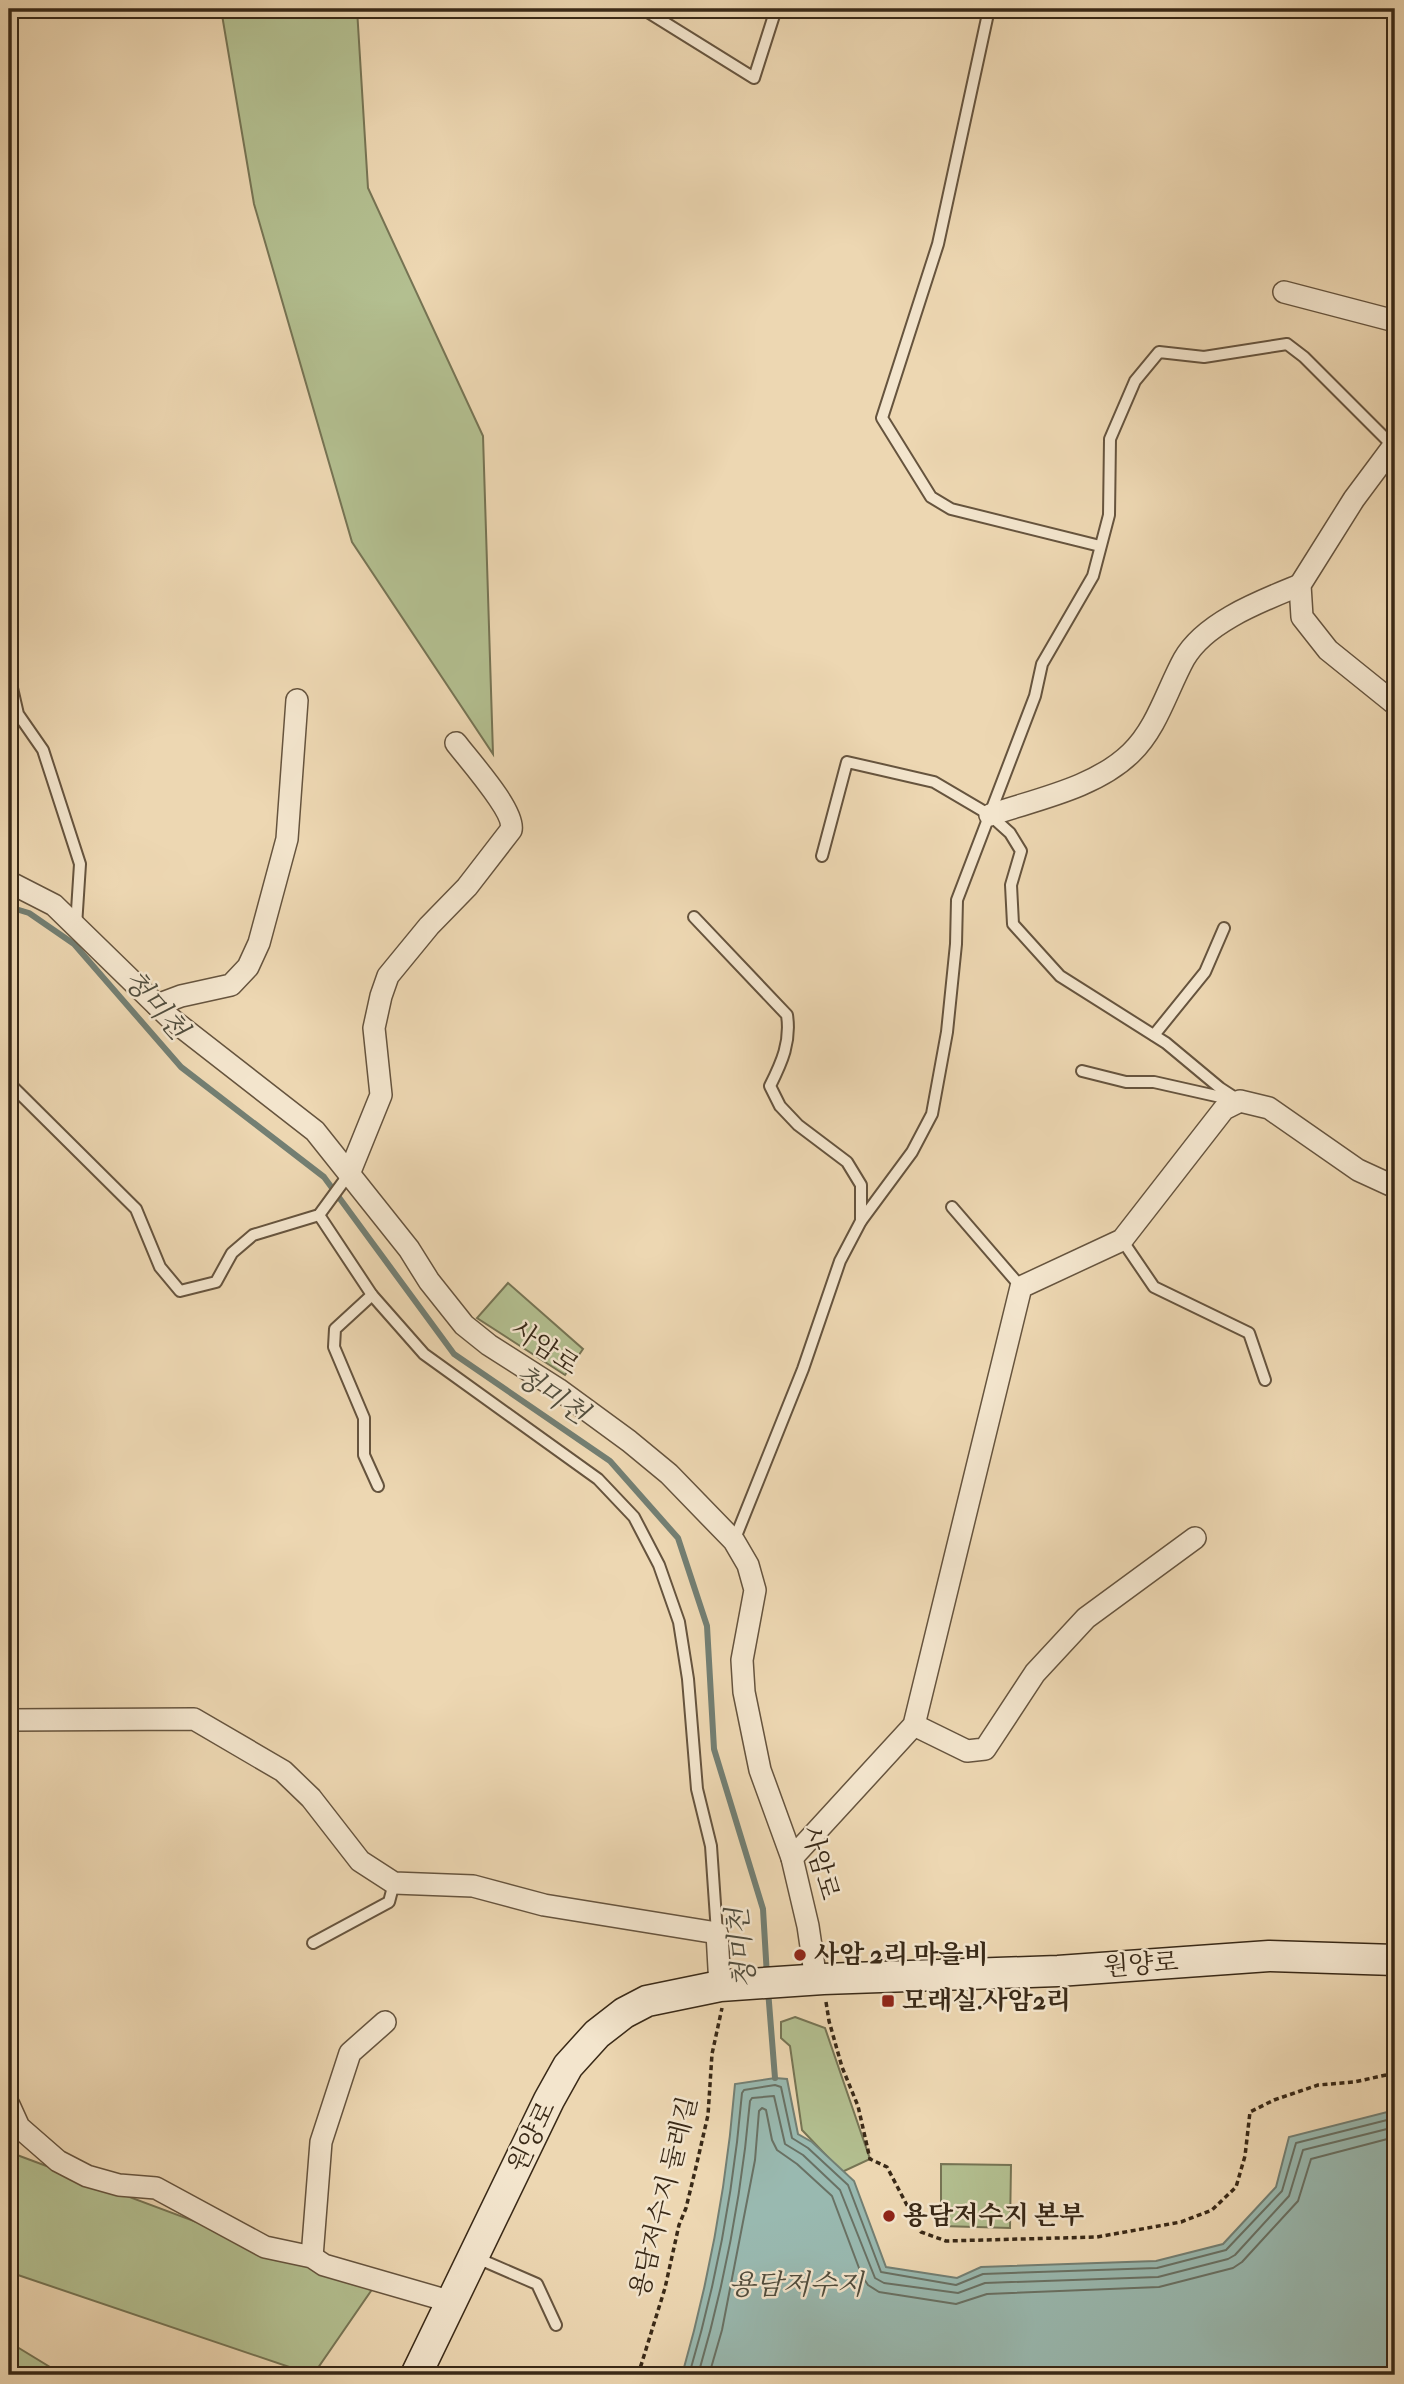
<svg xmlns="http://www.w3.org/2000/svg" width="1404" height="2384" viewBox="0 0 1404 2384" font-family="'IM FELL Double Pica','Noto Serif KR',serif">
<style>
.green{fill:#b3bf90;stroke:#767454;stroke-width:2}
.water{fill:#99b9b0;stroke:#737f73;stroke-width:2}
.lines{fill:none;stroke-linecap:round;stroke-linejoin:round}
.shore{stroke:#697164;stroke-width:2}
.stream{stroke:#737f73;stroke-width:6}
.lane-casing{stroke:#66543e;stroke-width:14}
.street-casing{stroke:#66543e;stroke-width:24}
.secondary-casing{stroke:#392917;stroke-width:33}
.path{stroke:#392917;stroke-width:3.5;stroke-dasharray:5 3.5;stroke-linecap:butt}
.lane{stroke:#f3e5cd;stroke-width:10}
.street{stroke:#f3e5cd;stroke-width:21}
.secondary{stroke:#f3e5cd;stroke-width:30}
.poi-dot{fill:#8f2418;stroke:#f3e5cd;stroke-width:2.5}
.labels{text-anchor:middle;dominant-baseline:central;stroke-width:5;stroke-linejoin:round;paint-order:stroke}
.street-label{font-size:26px;fill:#392917;stroke:#f3e5cd}
.poi-label{font-size:26px;font-weight:bold;fill:#392917;stroke:#f3e5cd;text-anchor:start}
.water-label{font-size:28px;font-style:italic;fill:#514d3d;stroke:#f3e5cd}
</style>
<rect width="100%" height="100%" fill="#edd7b2"/>
<filter id="stains"><feTurbulence type="fractalNoise" baseFrequency=".00286" numOctaves="4"/><feColorMatrix values="0 0 0 0 .2 0 0 0 0 .09 0 0 0 0 .02 0 0 0 .5 -.17"/></filter>
<radialGradient id="worn" r=".72"><stop offset=".6" stop-color="#630" stop-opacity="0"/><stop offset="1" stop-color="#630" stop-opacity=".3"/></radialGradient>
<g class="green">
<path d="M 221,9 L 357,9 L 368,188 L 483,436 L 493,754 L 352,542 L 254,204 Z"/>
<path d="M 508,1283 L 583,1349 L 565,1375 L 477,1318 Z"/>
<path d="M 795,2017 L 825,2028 L 870,2159 L 842,2172 L 802,2130 L 790,2046 L 781,2038 L 781,2022 Z"/>
<path d="M 9,2152 L 373,2288 L 313,2375 L 9,2272 Z"/>
<path d="M 941,2164 L 1011,2165 L 1010,2228 L 941,2226 Z"/>
<path d="M 9,2342 L 63,2375 L 9,2375 Z"/>
</g>
<path class="water" d="M 775,2078 L 787,2079 L 798,2134 L 812,2142 L 854,2181 L 886,2267 L 957,2278 L 981,2267 L 1156,2261 L 1223,2244 L 1276,2187 L 1289,2137 L 1395,2110 L 1395,2375 L 682,2375 C 709,2281 727,2182 735,2084 Z"/>
<g class="lines">
<g class="shore">
<path d="M 689,2375 C 716,2284 734,2188 742,2093 L 744,2090 L 775,2085 L 781,2087 L 792,2138 L 808,2148 L 848,2185 L 881,2272 L 956,2285 L 983,2274 L 1157,2268 L 1226,2250 L 1282,2191 L 1296,2143 L 1395,2118"/>
<path d="M 698,2375 C 724,2286 742,2193 750,2101 L 752,2098 L 774,2096 L 785,2144 L 803,2155 L 840,2190 L 875,2278 L 884,2283 L 958,2293 L 985,2283 L 1158,2277 L 1228,2259 L 1235,2255 L 1289,2196 L 1303,2150 L 1395,2127"/>
<path d="M 709,2375 L 722,2330 L 755,2160 L 759,2111 L 762,2108 L 766,2110 L 772,2140 L 777,2150 L 797,2164 L 832,2196 L 862,2276 L 868,2285 L 879,2292 L 956,2304 L 987,2294 L 1159,2287 L 1233,2268 L 1242,2262 L 1298,2201 L 1311,2159 L 1395,2137"/>
</g>
<g class="stream">
<path d="M 9,907 L 29,913 L 74,944 L 181,1067 L 324,1177 L 454,1354 L 610,1461 L 678,1538 L 707,1626 L 714,1749 L 763,1909 L 767,1976"/>
<path d="M 768,1990 L 775,2078"/>
</g>
<g class="lane-casing">
<g id="lane">
<path d="M 643,9 L 754,78 L 776,9"/>
<path d="M 989,9 L 938,244 L 882,418 L 931,497 L 951,509 L 1100,546"/>
<path d="M 9,675 L 18,714 L 43,750 L 80,864 L 76,926"/>
<path d="M 822,856 L 847,762 L 934,782 L 990,815 L 1010,833 L 1021,851 L 1011,885 L 1013,924 L 1060,976 L 1166,1043 L 1220,1088 L 1240,1101"/>
<path d="M 694,917 L 787,1015 C 791,1042 782,1062 770,1086 L 780,1106 L 798,1125 L 847,1162 L 861,1185 L 861,1221"/>
<path d="M 1154,1035 L 1205,972 L 1224,928"/>
<path d="M 1082,1071 L 1126,1082 L 1154,1082 L 1234,1100"/>
<path d="M 9,1083 L 136,1209 L 160,1267 L 180,1291 L 216,1282 L 232,1253 L 253,1235 L 319,1215 L 349,1174"/>
<path d="M 952,1207 L 1021,1287"/>
<path d="M 319,1215 L 372,1295 L 424,1354 L 598,1479 L 634,1517 L 659,1565 L 679,1622 L 688,1679 L 697,1789 L 711,1846 L 717,1933"/>
<path d="M 1122,1240 L 1154,1287 L 1249,1333 L 1265,1380"/>
<path d="M 372,1295 L 335,1329 L 334,1347 L 364,1418 L 364,1455 L 378,1486"/>
<path d="M 734,1541 L 803,1369 L 840,1261 L 861,1221 L 912,1152 L 932,1114 L 947,1032 L 956,944 L 957,900 L 1035,696 L 1042,664 L 1093,576 L 1109,515 L 1110,439 L 1135,381 L 1159,352 L 1204,357 L 1287,344 L 1304,357 L 1393,446"/>
<path d="M 313,1943 L 389,1902 L 394,1883"/>
<path d="M 477,2258 L 537,2284 L 556,2325"/>
</g>
</g>
<g class="street-casing">
<g id="street">
<path d="M 1284,292 L 1395,321"/>
<path d="M 1395,444 L 1354,499 L 1300,585 L 1302,617 L 1328,650 L 1395,704"/>
<path d="M 990,815 C 1037,799 1095,788 1131,753 C 1157,728 1167,690 1184,659 C 1205,622 1261,601 1300,585"/>
<path d="M 9,882 L 54,905 L 170,1018 L 315,1131 L 409,1249 L 429,1281 L 464,1325 L 489,1345 L 558,1389 L 629,1441 L 669,1474 L 734,1541 L 748,1565 L 755,1590 L 742,1660 L 744,1692 L 760,1770 L 792,1858 L 808,1926 L 816,1980"/>
<path d="M 157,1005 L 181,996 L 231,985 L 248,967 L 259,943 L 287,839 L 297,700"/>
<path d="M 349,1174 L 381,1095 L 374,1028 L 381,996 L 388,976 L 429,926 L 467,887 L 511,830 C 516,812 468,759 456,743"/>
<path d="M 9,1720 L 194,1719 L 283,1771 L 311,1798 L 360,1861 L 394,1883 L 473,1886 L 544,1905 L 717,1933 L 720,1986"/>
<path d="M 914,1725 L 967,1751 L 985,1749 L 1035,1673 L 1086,1618 L 1195,1538"/>
<path d="M 792,1858 L 914,1725 L 1021,1287 L 1122,1240 L 1224,1109 L 1240,1101 L 1269,1108 L 1358,1170 L 1395,1187"/>
<path d="M 9,2105 L 19,2127 L 58,2161 L 87,2176 L 119,2185 L 156,2188 L 265,2247 L 312,2257 L 324,2265 L 452,2302"/>
<path d="M 312,2257 L 321,2142 L 350,2053 L 385,2022"/>
</g>
</g>
<g class="secondary-casing">
<path id="secondary" d="M 416,2375 L 549,2100 L 568,2066 L 597,2034 L 624,2013 L 647,2001 L 720,1986 L 823,1979 L 1058,1971 L 1269,1956 L 1395,1960"/>
</g>
<g class="path">
<path d="M 826,2002 L 829,2021 L 842,2067 L 858,2106 L 870,2159 L 887,2167 L 921,2232 L 946,2241 L 1097,2237 L 1181,2222 L 1212,2210 L 1236,2187 L 1245,2156 L 1250,2112 L 1274,2100 L 1318,2085 L 1354,2082 L 1395,2073"/>
<path d="M 638,2375 L 665,2288 L 679,2225 L 686,2208 L 696,2167 L 708,2115 L 712,2054 L 722,2008"/>
</g>
<use href="#lane" class="lane"/>
<use href="#street" class="street"/>
<use href="#secondary" class="secondary"/>
</g>
<g class="poi-dot">
<circle cx="800" cy="1955" r="7"/>
<rect x="881" y="1994" width="14" height="14" rx="3.5"/>
<circle cx="889" cy="2216" r="7"/>
</g>
<g class="labels">
<g class="street-label">
<text transform="translate(545 1348) rotate(34)">사암로</text>
<text transform="translate(820 1863) rotate(74)">사암로</text>
<text transform="translate(1141 1965) rotate(-4)">원양로</text>
<text transform="translate(532 2137) rotate(-64)">원양로</text>
<text transform="translate(664 2197) rotate(-76)">용담저수지 둘레길</text>
</g>
<g class="poi-label">
<text x="814" y="1955">사암 2리 마을비</text>
<text x="902" y="2001">모래실.사암2리</text>
<text x="903" y="2216">용담저수지 본부</text>
</g>
<g class="water-label">
<text transform="translate(155 1005) rotate(49)">청미천</text>
<text transform="translate(551 1395) rotate(34)">청미천</text>
<text transform="translate(742 1948) rotate(-96)">청미천</text>
<text x="796" y="2285">용담저수지</text>
</g>
</g>
<rect width="1404" height="2384" fill="none" stroke="#edd7b2" stroke-width="35"/>
<rect x="10" y="10" width="1383" height="2363" fill="none" stroke="#392917" stroke-width="3.5"/>
<rect x="18" y="18" width="1369" height="2349" fill="none" stroke="#392917" stroke-width="2"/>
<rect width="100%" height="100%" filter="url(#stains)"/>
<rect width="100%" height="100%" fill="url(#worn)"/>
</svg>
